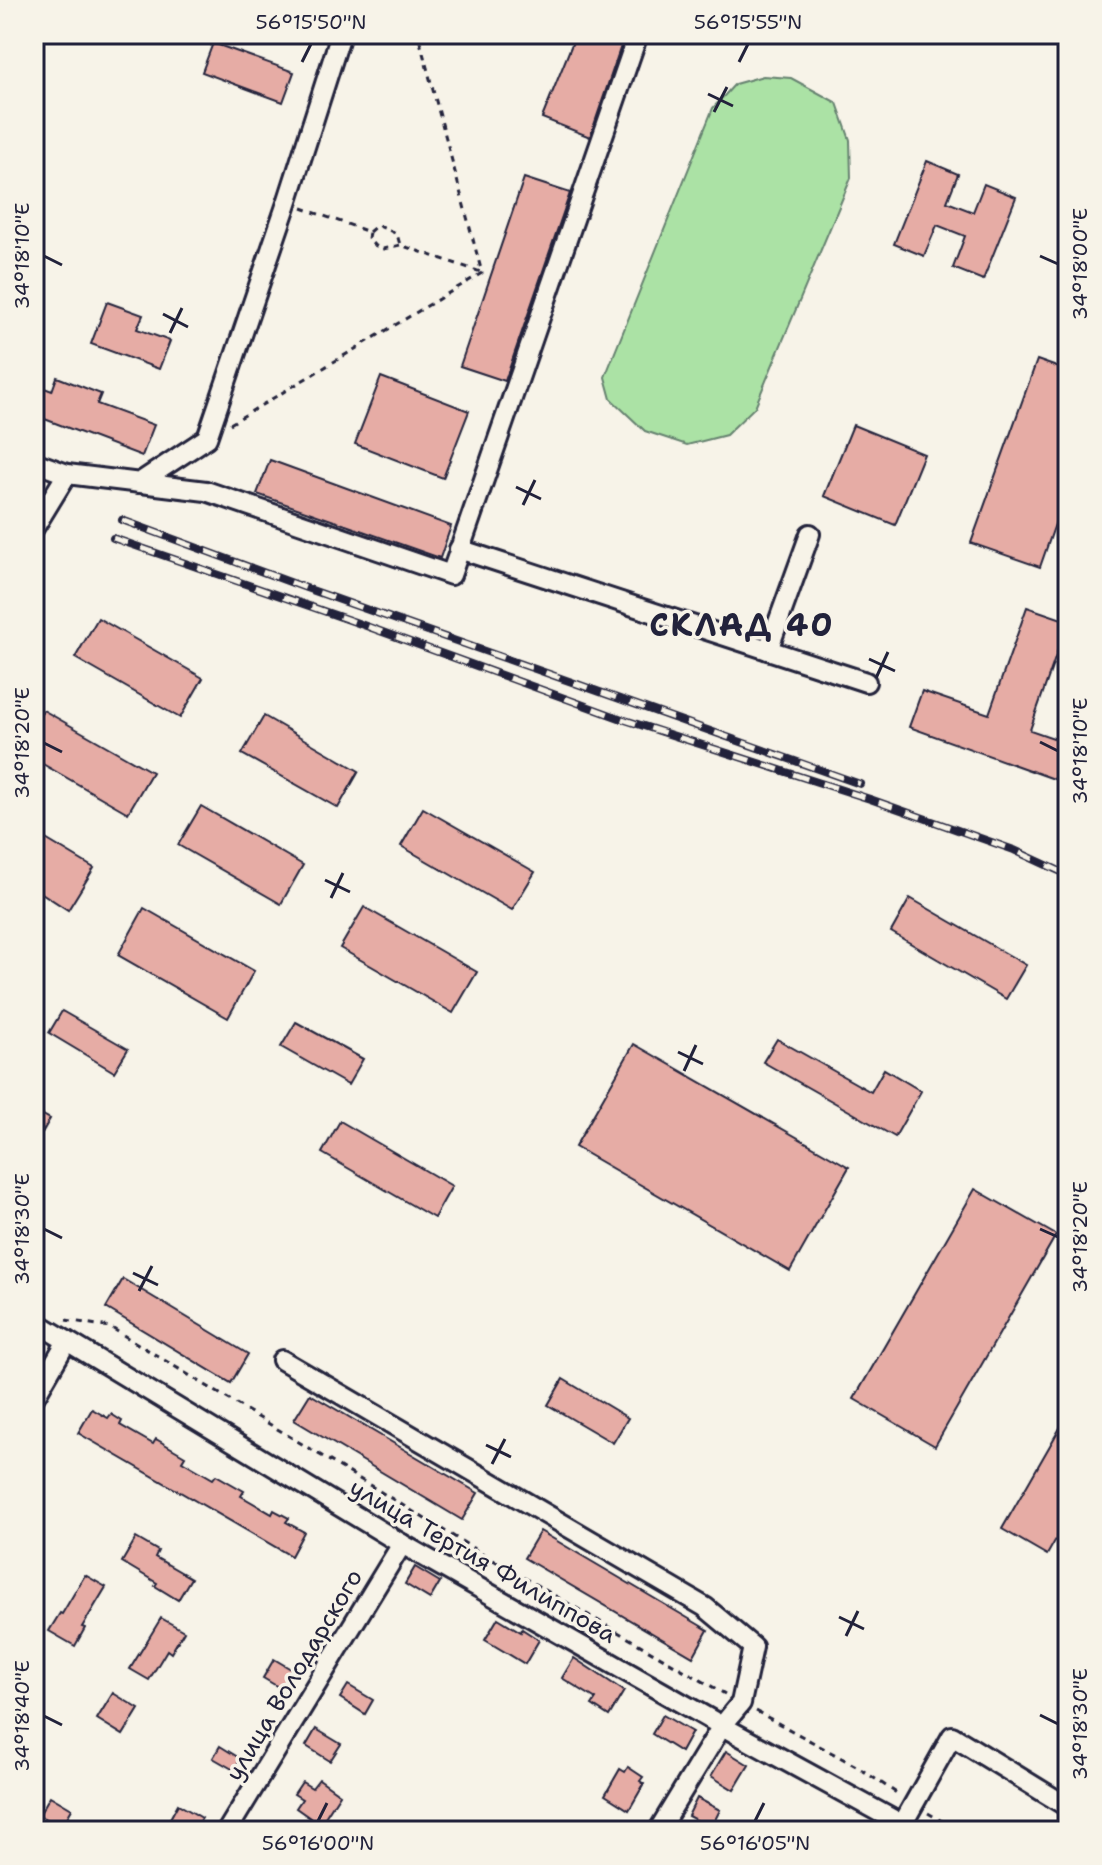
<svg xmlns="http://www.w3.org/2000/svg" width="1102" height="1865" viewBox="0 0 1102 1865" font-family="'Shantell Sans',sans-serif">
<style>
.pitch{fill:#abe2a5;stroke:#668270;stroke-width:2}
.building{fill:#e6aca5;stroke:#22223b;stroke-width:2}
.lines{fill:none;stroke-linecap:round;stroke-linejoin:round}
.minor-casing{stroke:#22223b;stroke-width:24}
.path{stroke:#22223b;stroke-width:3;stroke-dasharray:6 6;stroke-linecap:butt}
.minor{stroke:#f7f3e8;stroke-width:18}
.rail-casing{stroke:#22223b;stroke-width:8}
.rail{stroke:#f7f3e8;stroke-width:5;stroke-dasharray:15;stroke-linecap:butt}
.ticks{fill:none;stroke:#22223b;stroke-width:3}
.labels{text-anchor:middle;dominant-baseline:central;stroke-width:7;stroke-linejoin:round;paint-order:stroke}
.street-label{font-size:24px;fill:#22223b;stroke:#f7f3e8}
.district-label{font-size:32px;font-weight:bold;letter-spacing:2px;fill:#22223b;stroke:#f7f3e8}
.neatline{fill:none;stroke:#22223b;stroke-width:3}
.ticks-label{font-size:20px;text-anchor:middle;fill:#22223b}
</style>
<rect width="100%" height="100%" fill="#f7f3e8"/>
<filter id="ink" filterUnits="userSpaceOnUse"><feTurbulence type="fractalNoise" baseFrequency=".0125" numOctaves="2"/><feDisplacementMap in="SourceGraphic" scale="16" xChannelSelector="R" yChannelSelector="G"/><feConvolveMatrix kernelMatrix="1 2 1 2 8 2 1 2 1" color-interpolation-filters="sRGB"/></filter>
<g filter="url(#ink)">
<path class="pitch" d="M 763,76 L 791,78 L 837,103 L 850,140 L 851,178 L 755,407 L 726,435 L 687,445 L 645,431 L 611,399 L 605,377 L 713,108 L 735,84 Z"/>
<g class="building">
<path d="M 576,34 L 625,34 L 590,137 L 542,118 Z"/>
<path d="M 213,43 L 294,72 L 283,102 L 202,72 Z"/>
<path d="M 927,161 L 958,174 L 947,202 L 973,212 L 984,184 L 1016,197 L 983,280 L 953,268 L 965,236 L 937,225 L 924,256 L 894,244 Z"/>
<path d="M 524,178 L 570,193 L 505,381 L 460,366 Z"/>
<path d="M 107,302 L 143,315 L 137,329 L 170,341 L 159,369 L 91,344 Z"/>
<path d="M 1037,360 L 1068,371 L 1068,487 L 1040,567 L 971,543 Z"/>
<path d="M 57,377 L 101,394 L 97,404 L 154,425 L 142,456 L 34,415 L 34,384 L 52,391 Z"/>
<path d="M 381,377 L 469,411 L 443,478 L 355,444 Z"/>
<path d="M 853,425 L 924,454 L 895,525 L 824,496 Z"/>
<path d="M 270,460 L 451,526 L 440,558 L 257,494 Z"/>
<path d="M 1027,607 L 1068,621 L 1030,730 L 1068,743 L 1068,784 L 909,727 L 922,691 L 989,714 Z"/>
<path d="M 98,618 L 203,678 L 180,718 L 75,658 Z"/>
<path d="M 43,710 L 152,772 L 128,813 L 34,759 L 34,725 Z"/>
<path d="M 264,716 L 359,771 L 338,808 L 242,754 Z"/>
<path d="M 201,806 L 303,865 L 281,904 L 178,845 Z"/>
<path d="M 423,808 L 535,872 L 512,910 L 401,846 Z"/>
<path d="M 34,832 L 94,868 L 68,910 L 34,888 Z"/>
<path d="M 910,898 L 1026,965 L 1006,999 L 891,932 Z"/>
<path d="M 364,907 L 477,972 L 453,1013 L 340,948 Z"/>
<path d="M 144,908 L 254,971 L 228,1018 L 118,955 Z"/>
<path d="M 62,1011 L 128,1049 L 114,1072 L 49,1033 Z"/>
<path d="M 296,1022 L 363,1059 L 348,1085 L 281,1047 Z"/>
<path d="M 777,1039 L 871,1092 L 884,1069 L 921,1091 L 895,1137 L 763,1062 Z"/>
<path d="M 634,1044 L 849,1167 L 790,1271 L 575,1147 Z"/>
<path d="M 34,1110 L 50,1119 L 34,1147 Z"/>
<path d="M 340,1121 L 452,1186 L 434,1218 L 322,1153 Z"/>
<path d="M 975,1189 L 1056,1235 L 935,1446 L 854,1399 Z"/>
<path d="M 123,1279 L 248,1354 L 231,1383 L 106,1308 Z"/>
<path d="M 563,1379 L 628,1418 L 613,1443 L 548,1405 Z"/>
<path d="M 310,1394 L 478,1493 L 462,1520 L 294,1420 Z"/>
<path d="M 92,1409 L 108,1418 L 111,1414 L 122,1421 L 120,1425 L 153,1444 L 156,1439 L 185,1456 L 182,1461 L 213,1479 L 216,1475 L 244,1491 L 241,1496 L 272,1514 L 274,1510 L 289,1518 L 286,1522 L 304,1532 L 291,1556 L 78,1433 Z"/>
<path d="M 1068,1414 L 1068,1518 L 1047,1555 L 1002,1529 Z"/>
<path d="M 540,1531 L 708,1630 L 693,1657 L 524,1558 Z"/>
<path d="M 136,1538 L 158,1551 L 155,1557 L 191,1578 L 178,1600 L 155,1586 L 157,1583 L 122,1562 Z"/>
<path d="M 415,1567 L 440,1582 L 430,1599 L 405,1584 Z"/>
<path d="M 85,1575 L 106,1587 L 82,1627 L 85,1628 L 75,1646 L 49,1631 L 60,1613 L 62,1614 Z"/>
<path d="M 161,1618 L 184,1631 L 171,1653 L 167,1650 L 149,1680 L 130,1669 Z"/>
<path d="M 498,1618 L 521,1632 L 522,1629 L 539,1640 L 525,1664 L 485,1640 Z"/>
<path d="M 574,1658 L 624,1691 L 609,1716 L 592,1705 L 596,1699 L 562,1678 Z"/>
<path d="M 274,1659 L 296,1672 L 285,1691 L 263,1678 Z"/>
<path d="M 348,1685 L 373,1700 L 365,1714 L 340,1698 Z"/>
<path d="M 113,1693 L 139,1709 L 123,1735 L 97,1719 Z"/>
<path d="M 663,1715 L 692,1732 L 681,1752 L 652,1734 Z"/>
<path d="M 316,1729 L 341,1744 L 330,1761 L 306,1746 Z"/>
<path d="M 220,1746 L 241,1759 L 234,1770 L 213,1758 Z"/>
<path d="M 726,1751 L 749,1765 L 734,1790 L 711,1776 Z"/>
<path d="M 628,1767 L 643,1777 L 640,1781 L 644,1784 L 629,1810 L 605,1795 L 620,1769 L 625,1772 Z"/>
<path d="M 319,1779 L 340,1794 L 320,1825 L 296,1808 L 302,1799 L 294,1794 L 302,1782 L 312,1788 Z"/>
<path d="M 50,1796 L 72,1809 L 61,1828 L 39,1815 Z"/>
<path d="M 697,1798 L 720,1810 L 711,1828 L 688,1816 Z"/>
<path d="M 178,1804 L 202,1818 L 194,1831 L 179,1831 L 167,1824 Z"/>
</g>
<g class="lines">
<g class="minor-casing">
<g id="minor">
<path d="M 34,462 L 67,474 L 34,528"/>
<path d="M 67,474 L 206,491 L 451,575 L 638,34"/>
<path d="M 139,483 L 207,438 L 287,203 L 341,34"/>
<path d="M 459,549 L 866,682"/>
<path d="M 768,650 L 810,534"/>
<path d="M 34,1321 L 402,1544 L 722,1726 L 914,1831"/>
<path d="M 282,1360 L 705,1607 L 753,1647 L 741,1703 L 722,1726 L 658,1831"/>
<path d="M 34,1398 L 67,1341"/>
<path d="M 902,1825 L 952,1736 L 1068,1807"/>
<path d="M 227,1831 L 402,1544"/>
</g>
</g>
<g class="path">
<path d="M 302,208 L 369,232 L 368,239 L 374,245 L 383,249 L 400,245 L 481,272"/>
<path d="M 369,232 L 377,225 L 397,234 L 400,245"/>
<path d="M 230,424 L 482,273 L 418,34"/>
<path d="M 66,1320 L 110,1327 L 481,1553 L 725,1694"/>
<path d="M 756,1711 L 856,1766 L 898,1794"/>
<path d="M 928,1813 L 959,1831"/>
</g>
<use href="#minor" class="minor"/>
<g class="rail-casing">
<g id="rail">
<path d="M 122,520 L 306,588 L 860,784"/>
<path d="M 113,538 L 355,622 L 622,719 L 870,799 L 1014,850 L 1068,875"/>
</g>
</g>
<use href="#rail" class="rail"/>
</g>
</g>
<path class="ticks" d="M 302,62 L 311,44M 739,62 L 748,44M 708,94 L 733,106M 714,112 L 727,87M 44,256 L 62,265M 1040,256 L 1058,264M 163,314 L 188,327M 170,333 L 182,308M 516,487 L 541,499M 523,505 L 535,480M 869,659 L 895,671M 876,678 L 888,652M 1040,742 L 1058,751M 44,743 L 62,752M 325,880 L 350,892M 331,898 L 343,873M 678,1052 L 703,1064M 684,1071 L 696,1045M 44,1229 L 62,1238M 1040,1229 L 1058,1237M 133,1273 L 158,1285M 139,1291 L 152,1266M 486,1445 L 511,1457M 492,1464 L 505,1439M 839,1617 L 864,1629M 846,1636 L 858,1611M 1040,1715 L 1058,1724M 44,1716 L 62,1725M 318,1821 L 327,1803M 755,1821 L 764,1803"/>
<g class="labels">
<g class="street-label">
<text transform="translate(483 1561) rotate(30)">улица Тертия Филиппова</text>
<text transform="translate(294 1675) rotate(-59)">улица Володарского</text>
</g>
<g class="district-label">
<text x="742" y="624">СКЛАД 40</text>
</g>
</g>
<rect width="1102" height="1865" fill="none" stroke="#f7f3e8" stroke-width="88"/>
<rect x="44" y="44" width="1014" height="1777" class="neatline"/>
<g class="ticks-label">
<text x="311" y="29">56°15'50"N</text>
<text x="748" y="29">56°15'55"N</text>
<text transform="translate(22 256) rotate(-90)" y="7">34°18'10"E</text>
<text transform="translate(1080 264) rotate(-90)" y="7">34°18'00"E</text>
<text transform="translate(22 743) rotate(-90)" y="7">34°18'20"E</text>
<text transform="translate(1080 751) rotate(-90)" y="7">34°18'10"E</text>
<text transform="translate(22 1229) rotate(-90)" y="7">34°18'30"E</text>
<text transform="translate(1080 1237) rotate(-90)" y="7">34°18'20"E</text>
<text transform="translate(22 1716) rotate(-90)" y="7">34°18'40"E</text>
<text transform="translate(1080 1724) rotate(-90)" y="7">34°18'30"E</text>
<text x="318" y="1850">56°16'00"N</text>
<text x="755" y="1850">56°16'05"N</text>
</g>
</svg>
